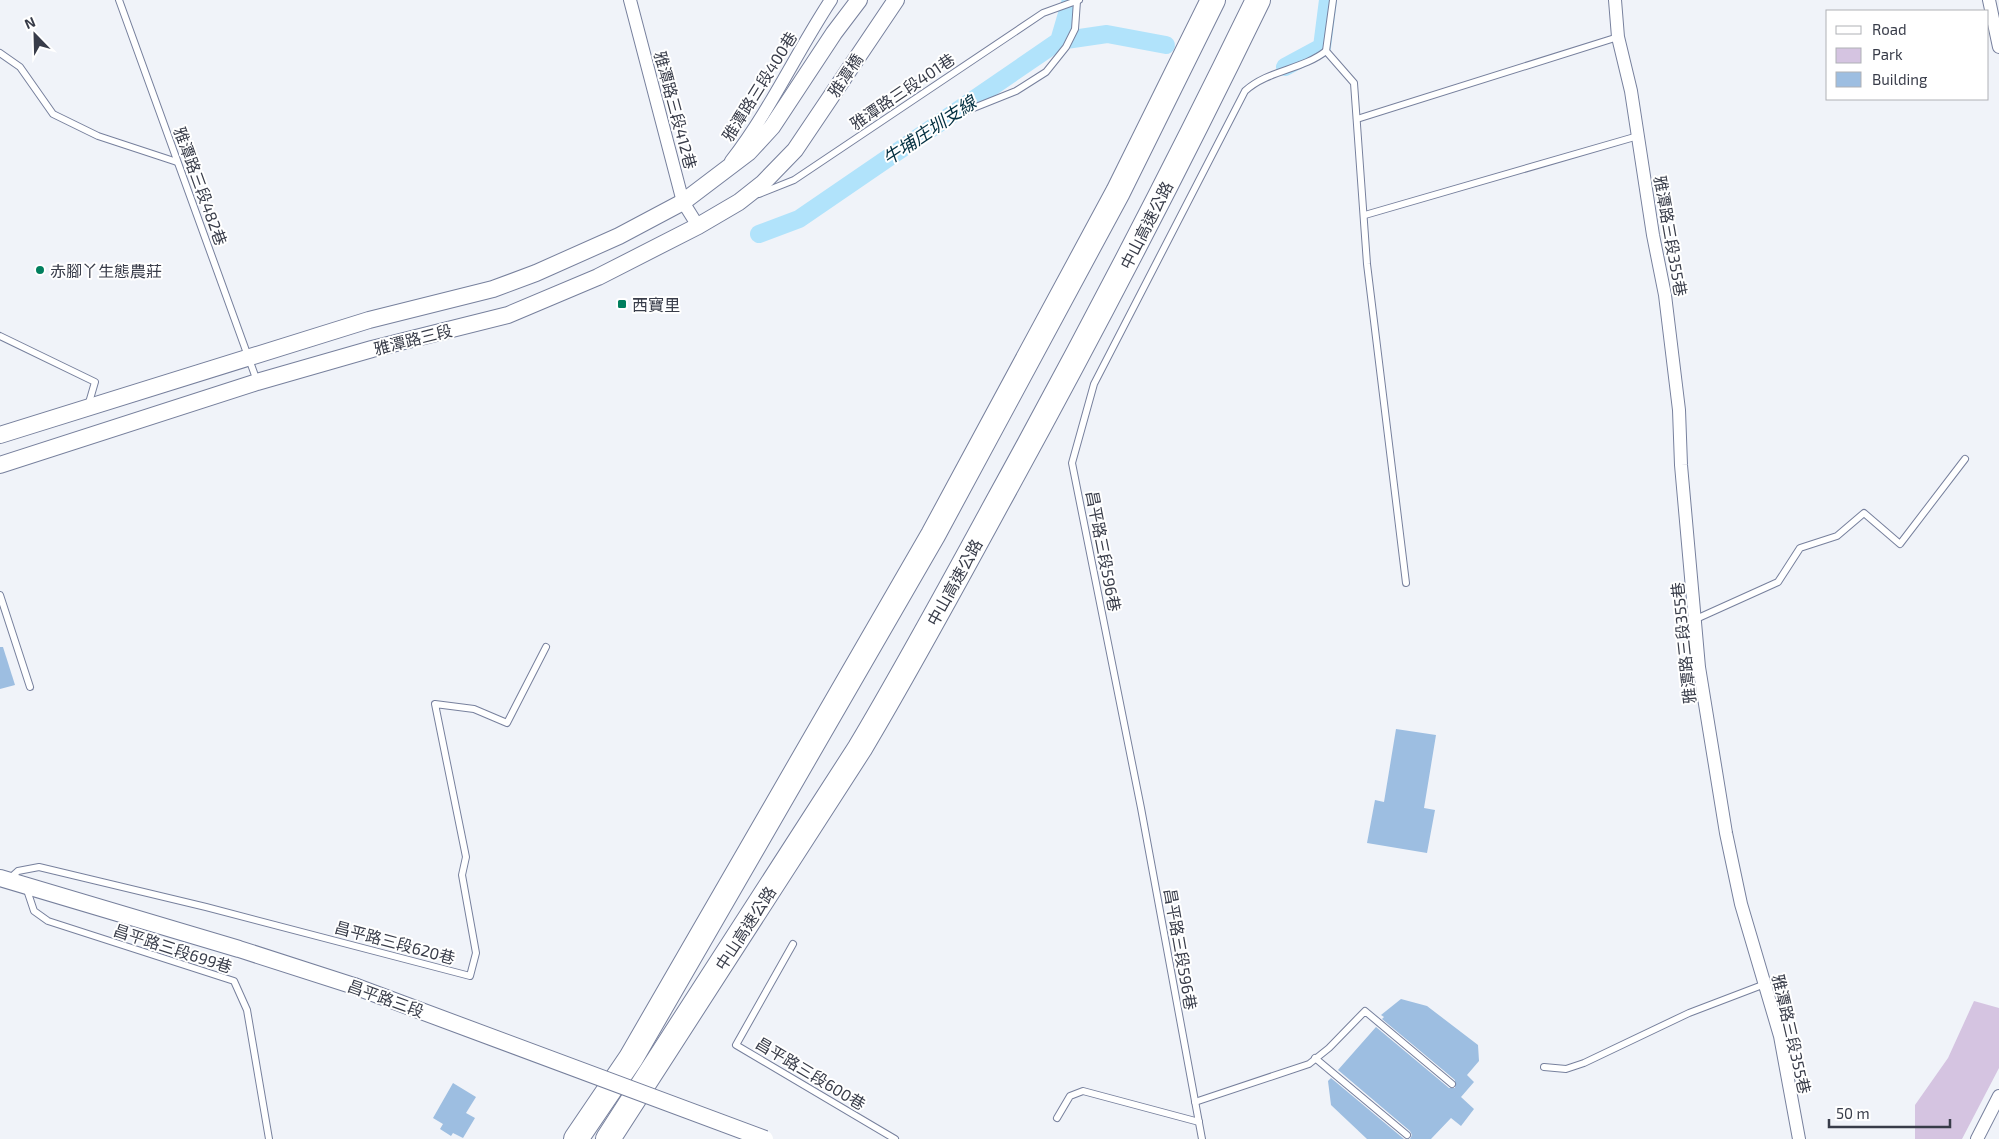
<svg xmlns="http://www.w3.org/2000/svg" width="1999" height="1139" viewBox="0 0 1999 1139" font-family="'Exo 2','Noto Sans TC',sans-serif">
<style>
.green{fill:#d5c4e1}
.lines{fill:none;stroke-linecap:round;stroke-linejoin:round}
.canal{stroke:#b1e3fb;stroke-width:18}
.building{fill:#9dbee1}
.service-casing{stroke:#77809d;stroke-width:8}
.minor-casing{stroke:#77809d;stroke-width:14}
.tertiary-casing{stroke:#77809d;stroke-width:18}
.motorway-casing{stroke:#77809d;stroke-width:26}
.service{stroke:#fff;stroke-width:6}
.minor{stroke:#fff;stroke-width:12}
.tertiary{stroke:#fff;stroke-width:16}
.motorway{stroke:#fff;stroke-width:24}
.tertiary-bridge-casing{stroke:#77809d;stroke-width:18;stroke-linecap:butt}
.tertiary-bridge{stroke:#fff;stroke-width:16}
.poi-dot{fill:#017f5e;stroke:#fff;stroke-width:2}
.labels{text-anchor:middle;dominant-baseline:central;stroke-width:4;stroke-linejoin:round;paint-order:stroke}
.street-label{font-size:16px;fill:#383c49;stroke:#fff}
.poi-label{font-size:16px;fill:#383c49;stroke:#fff;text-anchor:start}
.water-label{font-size:18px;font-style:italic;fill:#022f40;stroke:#fff}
</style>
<rect width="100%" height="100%" fill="#f0f3f9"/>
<path class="green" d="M 1974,1001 L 1999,1008 L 1999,1068 L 1962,1139 L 1915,1139 L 1915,1105 L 1948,1058 Z"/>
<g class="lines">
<g class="canal">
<path d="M 1059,41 L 1107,34 L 1166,45"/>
<path d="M 1285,67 L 1322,47 L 1328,0"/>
<path d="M 759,234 L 799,219 L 1059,41 L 1071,0"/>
</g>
</g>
<g class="building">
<path d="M 0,647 L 3,647 L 15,685 L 0,689 Z"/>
<path d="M 1396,729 L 1436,735 L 1424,808 L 1435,810 L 1427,853 L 1367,843 L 1375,800 L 1384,802 Z"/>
<path d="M 1401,999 L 1427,1006 L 1478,1045 L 1479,1061 L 1467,1075 L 1474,1082 L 1461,1097 L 1474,1109 L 1461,1126 L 1451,1118 L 1431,1139 L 1410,1139 L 1412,1135 L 1410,1131 L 1338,1070 L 1376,1027 L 1449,1088 L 1455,1088 L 1455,1080 L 1382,1019 L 1384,1017 L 1381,1015 Z"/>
<path d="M 1331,1078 L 1404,1139 L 1367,1139 L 1331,1105 L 1328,1081 Z"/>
<path d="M 453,1083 L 476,1097 L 466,1113 L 475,1118 L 463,1138 L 453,1133 L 451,1136 L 440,1129 L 443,1124 L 433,1118 Z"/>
</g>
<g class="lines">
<g class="service-casing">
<g id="service">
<path d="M 119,0 L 257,381"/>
<path d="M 1333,0 L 1326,51 L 1354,83 L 1367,264 L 1406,583"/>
<path d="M 0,53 L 20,67 L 53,114 L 98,136 L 177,162"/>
<path d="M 966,111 L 1016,91 L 1046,72 L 1066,47 L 1075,29 L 1077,1"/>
<path d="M 1357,119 L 1618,37"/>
<path d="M 759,194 L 794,180 L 1043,13 L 1079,0"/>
<path d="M 1365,215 L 1638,136"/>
<path d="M 0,336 L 95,382 L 88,406"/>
<path d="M 0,595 L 30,687"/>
<path d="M 1696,619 L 1778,582 L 1800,548 L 1837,536 L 1864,513 L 1900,544 L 1965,459"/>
<path d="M 8,880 L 18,871 L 39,867 L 206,907 L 470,976 L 476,953 L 462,875 L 466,857 L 435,704 L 474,709 L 507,723 L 546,647"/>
<path d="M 26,887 L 34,911 L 48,921 L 234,981 L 247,1010 L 269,1139"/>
<path d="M 793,944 L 736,1045 L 895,1139"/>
<path d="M 1315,1058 L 1407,1135"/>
<path d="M 1544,1067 L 1566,1069 L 1584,1063 L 1689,1013 L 1765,984"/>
<path d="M 1195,1102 L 1309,1064 L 1329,1048 L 1365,1011 L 1452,1084"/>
<path d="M 1057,1118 L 1070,1096 L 1083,1091 L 1199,1122"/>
<path d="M 1202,1139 L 1141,808 L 1072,463 L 1094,384 L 1245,91 C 1268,70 1302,70 1326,51"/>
</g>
</g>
<g class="minor-casing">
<g id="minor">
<path d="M 630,0 L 683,202 L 698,226"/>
<path d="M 1615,0 L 1618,37 L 1631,91 L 1653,235 L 1665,295 L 1679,410 L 1681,465 L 1699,667 L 1726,833 L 1741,904 L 1780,1036 L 1799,1139"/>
<path d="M 1989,0 L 1999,47"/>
<path d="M 731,161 C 770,111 796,53 831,0"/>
<path d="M 1977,1139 L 1999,1096"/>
</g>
</g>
<g class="tertiary-casing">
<g id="tertiary">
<path d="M 0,435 L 369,320 L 493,289 L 536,273 L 619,236 L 683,202 L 749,152 L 772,127 L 834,33 L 859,0"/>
<path d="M 0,465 L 257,382 L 372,349 L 508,315 L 598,277 L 698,226 L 739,202 L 763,183 L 795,150 L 896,0"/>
<path d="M 0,878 L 239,949 L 354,986"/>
</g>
</g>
<g class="motorway-casing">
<g id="motorway">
<path d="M 576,1139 L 631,1058 L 933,535 L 1118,192 L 1213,0"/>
<path d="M 608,1139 L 860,748 C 907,669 951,588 995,507 C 1087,340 1175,171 1258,0"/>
</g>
</g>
<use href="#service" class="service"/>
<use href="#minor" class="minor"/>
<use href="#tertiary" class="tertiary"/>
<use href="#motorway" class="motorway"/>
<g class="tertiary-bridge-casing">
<path id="tertiary-bridge" d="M 354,986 L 765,1139"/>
</g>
<use href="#tertiary-bridge" class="tertiary-bridge"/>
</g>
<g class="poi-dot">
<circle cx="40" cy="270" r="5"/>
<rect x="617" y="299" width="10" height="10" rx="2.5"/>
</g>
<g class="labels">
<g class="street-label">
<text transform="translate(845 75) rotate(-56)">雅潭橋</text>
<text transform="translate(759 86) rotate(-58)">雅潭路三段400巷</text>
<text transform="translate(902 91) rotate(-34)">雅潭路三段401巷</text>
<text transform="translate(676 110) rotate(75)">雅潭路三段412巷</text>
<text transform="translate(201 186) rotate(70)">雅潭路三段482巷</text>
<text transform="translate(1146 225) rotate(-63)">中山高速公路</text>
<text transform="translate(1671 236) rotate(80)">雅潭路三段355巷</text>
<text transform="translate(413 339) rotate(-14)">雅潭路三段</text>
<text transform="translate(1104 551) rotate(79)">昌平路三段596巷</text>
<text transform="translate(954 582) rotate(-61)">中山高速公路</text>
<text transform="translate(1683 643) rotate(-96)">雅潭路三段355巷</text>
<text transform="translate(745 928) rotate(-57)">中山高速公路</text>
<text transform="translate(395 942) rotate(15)">昌平路三段620巷</text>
<text transform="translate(173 948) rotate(18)">昌平路三段699巷</text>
<text transform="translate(1181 949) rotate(80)">昌平路三段596巷</text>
<text transform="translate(386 998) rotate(20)">昌平路三段</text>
<text transform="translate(1792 1034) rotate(77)">雅潭路三段355巷</text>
<text transform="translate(811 1073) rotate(31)">昌平路三段600巷</text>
</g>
<g class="poi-label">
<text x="50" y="270">赤腳丫生態農莊</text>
<text x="632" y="304">西寶里</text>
</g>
<g class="water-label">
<text transform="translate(929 130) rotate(-34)">牛埔庄圳支線</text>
</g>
</g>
<rect x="1826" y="10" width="162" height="90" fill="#ffffff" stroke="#afb1b6"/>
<rect x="1836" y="26" width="25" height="8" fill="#ffffff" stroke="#afb1b6"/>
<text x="1872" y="35" font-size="15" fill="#383c49">Road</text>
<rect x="1836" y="48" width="25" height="15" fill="#d5c4e1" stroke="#afb1b6"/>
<text x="1872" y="60" font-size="15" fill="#383c49">Park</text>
<rect x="1836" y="72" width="25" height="15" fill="#9dbee1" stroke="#afb1b6"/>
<text x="1872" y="85" font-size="15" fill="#383c49">Building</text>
<g transform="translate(35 35) rotate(337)" stroke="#ffffff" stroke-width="4" paint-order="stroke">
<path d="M0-4L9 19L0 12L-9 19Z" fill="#383c49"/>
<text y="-8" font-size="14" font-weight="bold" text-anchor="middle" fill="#383c49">N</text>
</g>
<path d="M1829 1119v8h121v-8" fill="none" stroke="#383c49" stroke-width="2.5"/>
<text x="1836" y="1119" font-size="15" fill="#383c49" stroke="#ffffff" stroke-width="4" paint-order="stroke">50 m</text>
</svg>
